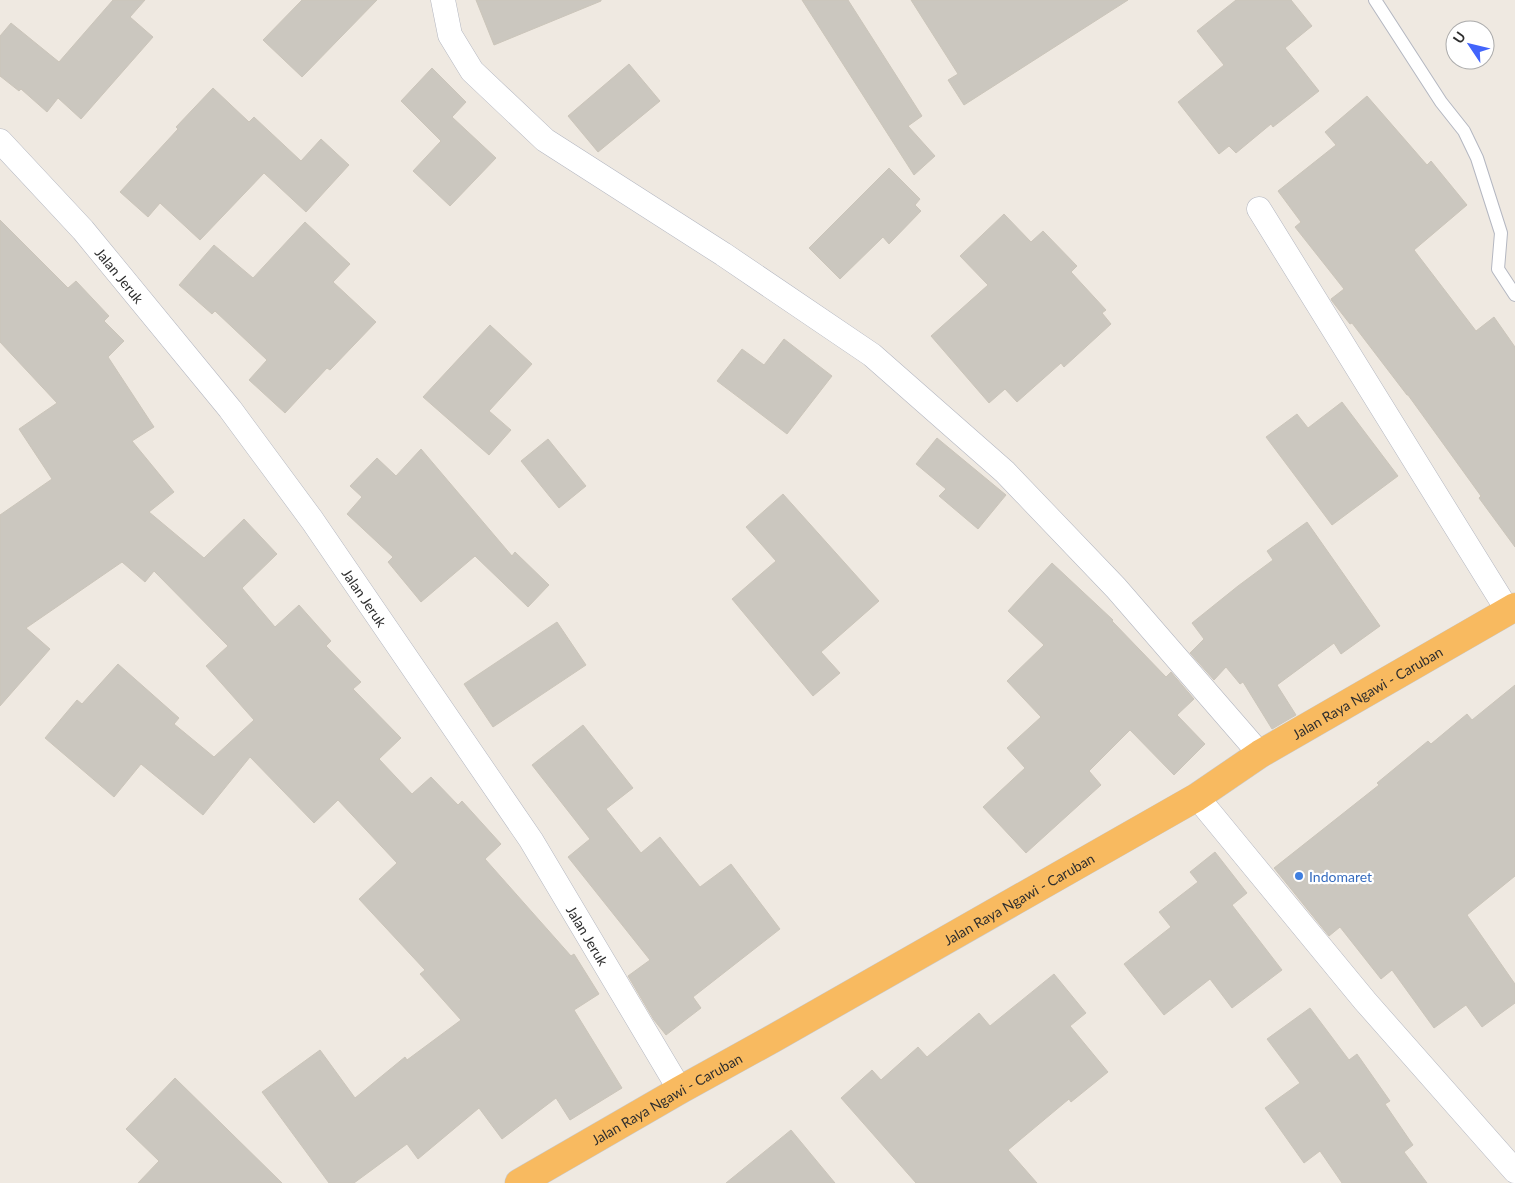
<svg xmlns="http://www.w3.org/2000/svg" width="1515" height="1183" viewBox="0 0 1515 1183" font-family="Lato,sans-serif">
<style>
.building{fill:#cbc7bf;stroke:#cbc5ba}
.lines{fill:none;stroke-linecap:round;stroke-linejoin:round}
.service-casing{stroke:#b4b7c1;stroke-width:14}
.minor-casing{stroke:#b4b7c1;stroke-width:25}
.trunk-casing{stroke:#c9c9c9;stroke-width:29}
.service{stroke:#fff;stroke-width:12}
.minor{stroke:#fff;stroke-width:24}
.trunk{stroke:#f8ba60;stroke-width:28}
.shop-dot{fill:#3f7fe0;stroke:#fff;stroke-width:2}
.labels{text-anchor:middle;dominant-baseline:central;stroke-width:4.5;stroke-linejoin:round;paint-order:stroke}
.street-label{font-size:14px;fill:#2e2e2e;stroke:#fff}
.shop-label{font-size:14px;fill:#366cbe;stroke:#fff;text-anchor:start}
</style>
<rect width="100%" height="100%" fill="#efe9e1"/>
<g class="building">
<path d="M 113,0 L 145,0 L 130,17 L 153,37 L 81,119 L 58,98 L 47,112 L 21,89 L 19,91 L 0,76 L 0,36 L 11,23 L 59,62 Z"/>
<path d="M 302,0 L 377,0 L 302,77 L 263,40 Z"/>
<path d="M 476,0 L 601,0 L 601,1 L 494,45 Z"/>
<path d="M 802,0 L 848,0 L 922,116 L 908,126 L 935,156 L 914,175 Z"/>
<path d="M 911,0 L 1128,0 L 964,105 L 948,80 L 958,74 Z"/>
<path d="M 1236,0 L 1291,0 L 1312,26 L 1285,48 L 1319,91 L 1273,127 L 1271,124 L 1236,153 L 1229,146 L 1219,154 L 1178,102 L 1224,65 L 1197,31 Z"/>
<path d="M 629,64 L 660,101 L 598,152 L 568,116 Z"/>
<path d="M 432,68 L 466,102 L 452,117 L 496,158 L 450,206 L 413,171 L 441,141 L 401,101 Z"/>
<path d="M 213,88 L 249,122 L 254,117 L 301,161 L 321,139 L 349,165 L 306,212 L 264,173 L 200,240 L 160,203 L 148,217 L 120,192 L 178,129 L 176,127 Z"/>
<path d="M 1367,96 L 1427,165 L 1431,161 L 1467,205 L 1414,250 L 1476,331 L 1494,317 L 1515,347 L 1515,547 L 1479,498 L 1481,496 L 1408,395 L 1407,395 L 1352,323 L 1350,324 L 1332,301 L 1331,299 L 1344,289 L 1295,227 L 1301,222 L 1278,191 L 1336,145 L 1325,132 Z"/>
<path d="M 889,168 L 920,199 L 915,205 L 921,211 L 889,244 L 883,237 L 840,279 L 809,248 Z"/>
<path d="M 1004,214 L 1031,242 L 1043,231 L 1077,266 L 1071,272 L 1106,310 L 1102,313 L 1111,324 L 1064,367 L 1061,363 L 1017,402 L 1005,389 L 989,403 L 931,336 L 988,285 L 960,256 Z"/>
<path d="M 0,220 L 68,288 L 76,281 L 109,316 L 104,321 L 124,341 L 108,357 L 154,427 L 132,441 L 174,492 L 149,512 L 204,558 L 244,519 L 277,554 L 242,588 L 275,627 L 299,605 L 331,641 L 326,646 L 361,682 L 353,689 L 401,738 L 379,759 L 412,794 L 431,777 L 458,805 L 462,801 L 501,844 L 485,859 L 571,956 L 574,954 L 599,994 L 574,1010 L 622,1088 L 570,1120 L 556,1098 L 502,1139 L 479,1108 L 418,1159 L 407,1144 L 354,1183 L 329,1183 L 262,1092 L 320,1050 L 355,1098 L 405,1057 L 407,1060 L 461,1020 L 420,974 L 425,970 L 359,899 L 397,863 L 338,800 L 314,823 L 250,757 L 203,815 L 141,764 L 114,797 L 45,738 L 77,700 L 82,704 L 118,664 L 179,718 L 174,724 L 214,757 L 254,720 L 206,666 L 228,646 L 154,571 L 145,582 L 122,562 L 26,628 L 50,649 L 0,706 L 0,515 L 52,479 L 19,429 L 57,403 L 0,342 Z"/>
<path d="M 305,222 L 350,264 L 333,282 L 376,322 L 330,370 L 327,368 L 285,413 L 249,380 L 267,360 L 215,311 L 212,314 L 179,285 L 214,245 L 253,278 Z"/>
<path d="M 490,325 L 532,364 L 489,411 L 511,430 L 489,455 L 423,397 Z"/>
<path d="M 784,339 L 832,376 L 787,434 L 717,381 L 742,349 L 764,365 Z"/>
<path d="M 1342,402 L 1398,476 L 1332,525 L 1266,437 L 1297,414 L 1308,428 Z"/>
<path d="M 937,438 L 1006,495 L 978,529 L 939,496 L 946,489 L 916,464 Z"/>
<path d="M 548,439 L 586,486 L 559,508 L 521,461 Z"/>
<path d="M 421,449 L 512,556 L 515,552 L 549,585 L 528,607 L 475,556 L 421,602 L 388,562 L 393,557 L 347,514 L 362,497 L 350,486 L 377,458 L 396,476 Z"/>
<path d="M 783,494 L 879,601 L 821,652 L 840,673 L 813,696 L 732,599 L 776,561 L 746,527 Z"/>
<path d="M 1307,522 L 1380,626 L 1341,654 L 1334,643 L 1277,685 L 1296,715 L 1272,729 L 1243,682 L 1240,684 L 1226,667 L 1214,680 L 1190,653 L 1204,639 L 1192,623 L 1238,586 L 1273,560 L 1267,551 Z"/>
<path d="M 1052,563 L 1113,620 L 1112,621 L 1166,677 L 1171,672 L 1194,699 L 1177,715 L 1205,744 L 1174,775 L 1130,730 L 1089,771 L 1101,785 L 1026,853 L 983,807 L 1025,768 L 1007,748 L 1041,717 L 1007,681 L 1044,645 L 1008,611 Z"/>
<path d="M 557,622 L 586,665 L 493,727 L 464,684 Z"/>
<path d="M 1515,685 L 1515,876 L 1467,915 L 1515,984 L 1515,1003 L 1482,1027 L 1466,1005 L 1434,1028 L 1392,970 L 1381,979 L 1340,927 L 1329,936 L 1274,868 L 1379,785 L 1377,783 L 1428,741 L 1431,744 L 1467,714 L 1472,720 Z"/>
<path d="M 583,725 L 633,788 L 606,809 L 641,853 L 660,837 L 700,887 L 731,864 L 780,929 L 693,997 L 701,1008 L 666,1035 L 654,1020 L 628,976 L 650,960 L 568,857 L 590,839 L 532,765 Z"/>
<path d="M 1215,852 L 1247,893 L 1232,905 L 1282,970 L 1232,1008 L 1210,979 L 1164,1015 L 1124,964 L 1171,927 L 1159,912 L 1198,882 L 1190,872 Z"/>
<path d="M 1054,974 L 1086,1013 L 1070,1026 L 1108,1072 L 1071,1102 L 1069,1099 L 1008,1150 L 1037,1183 L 916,1183 L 841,1098 L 872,1070 L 881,1080 L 918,1047 L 927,1057 L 979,1013 L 990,1026 Z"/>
<path d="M 1310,1008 L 1349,1060 L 1357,1054 L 1390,1101 L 1385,1104 L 1413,1145 L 1404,1152 L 1427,1183 L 1342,1183 L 1320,1151 L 1304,1163 L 1265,1108 L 1300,1083 L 1267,1039 Z"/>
<path d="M 175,1078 L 229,1131 L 282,1183 L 138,1183 L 159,1161 L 126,1129 Z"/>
<path d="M 791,1130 L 835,1183 L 726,1183 Z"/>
</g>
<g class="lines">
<g class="service-casing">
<path id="service" d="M 1375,0 L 1441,102 L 1464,131 L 1477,158 L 1501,233 L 1498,269 L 1515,295"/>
</g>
<g class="minor-casing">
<g id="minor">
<path d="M 443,0 L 450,35 L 472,71 L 545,140 L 723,254 L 872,355 L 1005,472 L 1116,588 L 1260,754"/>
<path id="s1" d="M 0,141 L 83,230 L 230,409 L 312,520 L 531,840 L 680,1090"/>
<path d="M 1259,209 L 1508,611"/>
<path d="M 1197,797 L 1365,1001 L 1515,1171"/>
</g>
</g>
<g class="trunk-casing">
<g id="trunk">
<path id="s2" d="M 519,1183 L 680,1090 L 774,1038 L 1197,797 L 1260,754 L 1515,607"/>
</g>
</g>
<use href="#service" class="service"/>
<use href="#minor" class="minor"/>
<use href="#trunk" class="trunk"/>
</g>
<circle class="shop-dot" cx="1299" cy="876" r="5"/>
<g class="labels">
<g class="street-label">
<text stroke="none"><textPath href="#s1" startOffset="180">Jalan Jeruk</textPath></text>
<text stroke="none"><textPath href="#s1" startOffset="585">Jalan Jeruk</textPath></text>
<text stroke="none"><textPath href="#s2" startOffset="980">Jalan Raya Ngawi - Caruban</textPath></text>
<text stroke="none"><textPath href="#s2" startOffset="575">Jalan Raya Ngawi - Caruban</textPath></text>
<text stroke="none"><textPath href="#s1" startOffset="990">Jalan Jeruk</textPath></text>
<text stroke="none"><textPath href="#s2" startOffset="170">Jalan Raya Ngawi - Caruban</textPath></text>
</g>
<g class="shop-label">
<text x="1309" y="876">Indomaret</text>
</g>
</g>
<g transform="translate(1470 45) rotate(305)"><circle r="24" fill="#ffffff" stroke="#ababab"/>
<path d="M0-4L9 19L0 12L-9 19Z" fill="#4264fb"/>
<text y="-8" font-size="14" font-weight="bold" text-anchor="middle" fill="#2e2e2e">U</text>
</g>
</svg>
